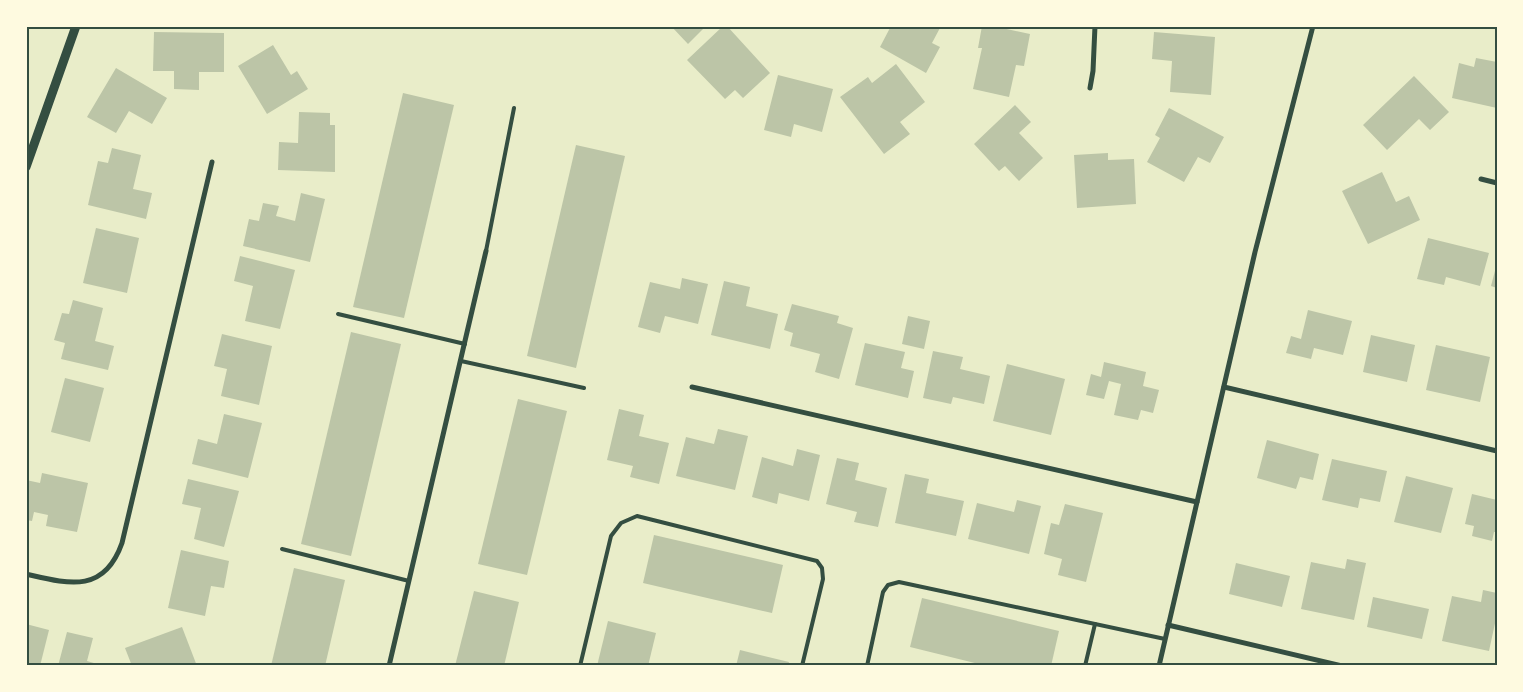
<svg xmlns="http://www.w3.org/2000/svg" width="1523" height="692" viewBox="0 0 1523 692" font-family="'Exo 2',sans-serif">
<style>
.building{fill:#bcc5a7}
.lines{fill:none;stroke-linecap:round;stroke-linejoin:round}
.service{stroke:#344e41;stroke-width:4}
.minor{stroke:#344e41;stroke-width:5}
.tertiary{stroke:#344e41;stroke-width:9}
.neatline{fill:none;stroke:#344e41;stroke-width:2}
</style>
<rect width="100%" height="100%" fill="#e9edc9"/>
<g class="building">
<path d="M 671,26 L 706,26 L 688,44 Z"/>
<path d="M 723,26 L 727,26 L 770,73 L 743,98 L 735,90 L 725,99 L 687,60 Z"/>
<path d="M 891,26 L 941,26 L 932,43 L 940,47 L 926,73 L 880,47 Z"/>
<path d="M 982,26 L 993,26 L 1030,34 L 1024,66 L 1016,65 L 1009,97 L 973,89 L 982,48 L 978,48 Z"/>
<path d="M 154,32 L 224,33 L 224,72 L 199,72 L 199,90 L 174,89 L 174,71 L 153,71 Z"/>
<path d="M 1154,32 L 1215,37 L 1211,95 L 1170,92 L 1172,61 L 1152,59 Z"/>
<path d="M 273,45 L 291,75 L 297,71 L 308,89 L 267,114 L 238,66 Z"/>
<path d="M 1476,58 L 1497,62 L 1497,108 L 1452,98 L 1459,63 L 1474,67 Z"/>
<path d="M 896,64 L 925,102 L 900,122 L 910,134 L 884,154 L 840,97 L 868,77 L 872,83 Z"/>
<path d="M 116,68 L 167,98 L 152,124 L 129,111 L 116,133 L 87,117 Z"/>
<path d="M 778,75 L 833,89 L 822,132 L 794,124 L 791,137 L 764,130 Z"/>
<path d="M 1414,76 L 1449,112 L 1430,130 L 1419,119 L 1387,150 L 1363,125 Z"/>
<path d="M 403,93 L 454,105 L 404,318 L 353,307 Z"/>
<path d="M 1015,105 L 1031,122 L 1019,133 L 1043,158 L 1019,181 L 1005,166 L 999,171 L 974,144 Z"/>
<path d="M 1169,108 L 1224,137 L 1210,163 L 1198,157 L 1184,182 L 1147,162 L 1160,138 L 1155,135 Z"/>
<path d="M 299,112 L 330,113 L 330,125 L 335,125 L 335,172 L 278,170 L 279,142 L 298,143 Z"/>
<path d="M 576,145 L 625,156 L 576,368 L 527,356 Z"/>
<path d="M 112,148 L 141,155 L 133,189 L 152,193 L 146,219 L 88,205 L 98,161 L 108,163 Z"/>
<path d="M 1108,153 L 1108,160 L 1134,159 L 1136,204 L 1077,208 L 1074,155 Z"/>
<path d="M 1382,172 L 1396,202 L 1409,196 L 1420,220 L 1368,244 L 1342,191 Z"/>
<path d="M 301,193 L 325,199 L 310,262 L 243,246 L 249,219 L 259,221 L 263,203 L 279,206 L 276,216 L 295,221 Z"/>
<path d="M 96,228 L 139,238 L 127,293 L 83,283 Z"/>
<path d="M 1428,238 L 1489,253 L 1480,286 L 1446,277 L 1444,285 L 1417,279 Z"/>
<path d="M 240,256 L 295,270 L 280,329 L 245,321 L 253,286 L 234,281 Z"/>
<path d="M 1496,267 L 1497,267 L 1497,288 L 1491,286 Z"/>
<path d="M 682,278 L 708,284 L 698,324 L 665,316 L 660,333 L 638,327 L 650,282 L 680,289 Z"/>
<path d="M 724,281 L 750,287 L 746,306 L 778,314 L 770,349 L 711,335 Z"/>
<path d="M 73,300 L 103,308 L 95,341 L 114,346 L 108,370 L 61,359 L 65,343 L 54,340 L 62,313 L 69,314 Z"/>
<path d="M 792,304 L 839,316 L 837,323 L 853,328 L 839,379 L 815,372 L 820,354 L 790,346 L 793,333 L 784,330 Z"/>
<path d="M 1308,310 L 1352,321 L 1343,355 L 1314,348 L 1311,359 L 1286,353 L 1291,336 L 1301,339 Z"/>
<path d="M 908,316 L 930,321 L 924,349 L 902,344 Z"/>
<path d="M 351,332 L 401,344 L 351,556 L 301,544 Z"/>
<path d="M 222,334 L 272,346 L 259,405 L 221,396 L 227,369 L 214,366 Z"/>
<path d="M 1371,335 L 1415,345 L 1407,382 L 1363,372 Z"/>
<path d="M 865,343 L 905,352 L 901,368 L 914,371 L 908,398 L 855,385 Z"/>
<path d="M 1436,345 L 1490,357 L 1480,402 L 1426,390 Z"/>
<path d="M 933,351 L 963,357 L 960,369 L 990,376 L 984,404 L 953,397 L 951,404 L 923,398 Z"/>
<path d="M 1104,362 L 1146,372 L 1143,386 L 1159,390 L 1153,413 L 1141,410 L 1138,420 L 1114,415 L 1121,384 L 1109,381 L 1104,399 L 1086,395 L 1091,374 L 1101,377 Z"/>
<path d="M 1007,364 L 1065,379 L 1051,435 L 993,421 Z"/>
<path d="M 65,378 L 104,388 L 90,442 L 51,432 Z"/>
<path d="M 518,399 L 567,411 L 527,575 L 478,564 Z"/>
<path d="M 619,409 L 644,415 L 639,436 L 669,443 L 659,484 L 630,477 L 633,466 L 607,460 Z"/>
<path d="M 224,414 L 262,423 L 248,478 L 192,464 L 198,439 L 217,444 Z"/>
<path d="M 718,429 L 748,436 L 735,490 L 676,476 L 686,437 L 714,444 Z"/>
<path d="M 1267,440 L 1319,454 L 1313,480 L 1300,477 L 1296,489 L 1257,478 Z"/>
<path d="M 797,449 L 820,455 L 809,501 L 779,493 L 777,504 L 752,497 L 762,457 L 793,466 Z"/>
<path d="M 837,458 L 859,463 L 855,480 L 887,488 L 878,527 L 854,522 L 857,512 L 826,504 Z"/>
<path d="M 1332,459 L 1387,471 L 1380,502 L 1360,498 L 1358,508 L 1322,500 Z"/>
<path d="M 42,473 L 88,483 L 77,532 L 46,526 L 48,515 L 34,512 L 32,521 L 26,520 L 26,480 L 40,483 Z"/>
<path d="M 905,474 L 929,479 L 926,493 L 964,501 L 956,536 L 895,523 Z"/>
<path d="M 1406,476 L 1453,488 L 1441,533 L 1394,522 Z"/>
<path d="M 188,479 L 239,491 L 224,547 L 194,539 L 201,508 L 182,504 Z"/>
<path d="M 1472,494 L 1497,500 L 1497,532 L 1494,532 L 1492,541 L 1472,536 L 1474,526 L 1465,524 Z"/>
<path d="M 1017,500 L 1041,506 L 1029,554 L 968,539 L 977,503 L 1014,512 Z"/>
<path d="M 1065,504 L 1103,513 L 1086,582 L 1058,575 L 1062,559 L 1044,554 L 1051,523 L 1059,525 Z"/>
<path d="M 654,535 L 783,565 L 772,613 L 643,583 Z"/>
<path d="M 181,550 L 229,561 L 224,588 L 211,586 L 205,616 L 168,608 Z"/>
<path d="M 1347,559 L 1366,563 L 1354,620 L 1301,609 L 1311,562 L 1345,569 Z"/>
<path d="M 1236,563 L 1290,576 L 1282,607 L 1229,594 Z"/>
<path d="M 294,568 L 345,580 L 325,666 L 271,666 Z"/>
<path d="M 1483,590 L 1497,593 L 1497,614 L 1489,651 L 1442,641 L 1452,596 L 1481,602 Z"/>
<path d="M 474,591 L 519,602 L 504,666 L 455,666 Z"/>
<path d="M 1373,597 L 1429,609 L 1422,639 L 1367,627 Z"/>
<path d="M 922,598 L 1059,631 L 1051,666 L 987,666 L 910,647 Z"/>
<path d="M 608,621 L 656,633 L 648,666 L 597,666 Z"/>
<path d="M 26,624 L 49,630 L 40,666 L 26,666 Z"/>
<path d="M 182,627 L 197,666 L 132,666 L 125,648 Z"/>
<path d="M 67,632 L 93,638 L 87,661 L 104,666 L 58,666 Z"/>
<path d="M 740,650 L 789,662 L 788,666 L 736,666 Z"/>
</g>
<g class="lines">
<g class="service">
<path d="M 486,251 L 514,108"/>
<path d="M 338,314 L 465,344"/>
<path d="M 461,361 L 584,388"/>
<path d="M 282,549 L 409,581"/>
<path d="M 580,666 L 611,536 L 621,523 L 637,516 L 817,561 L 822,568 L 823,579 L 802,666"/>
<path d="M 867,666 L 883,592 L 888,585 L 899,582 L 1165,639"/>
<path d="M 1085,666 L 1095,624"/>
</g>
<g class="minor">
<path d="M 1090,88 L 1093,71 L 1095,26"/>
<path d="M 1481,179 L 1497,183"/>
<path d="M 692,387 L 1197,502"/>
<path d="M 1224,387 L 1497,451"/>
<path d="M 26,574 C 69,584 104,594 122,543 L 212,162"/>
<path d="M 1168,625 L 1342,666"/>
<path d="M 389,666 L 486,251"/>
<path d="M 1159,666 L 1255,252 L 1313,26"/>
</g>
<path class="tertiary" d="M 26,167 L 76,26"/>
</g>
<rect width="1523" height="692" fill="none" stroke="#fefae0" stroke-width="55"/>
<rect x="28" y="28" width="1468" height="636" class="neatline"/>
</svg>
